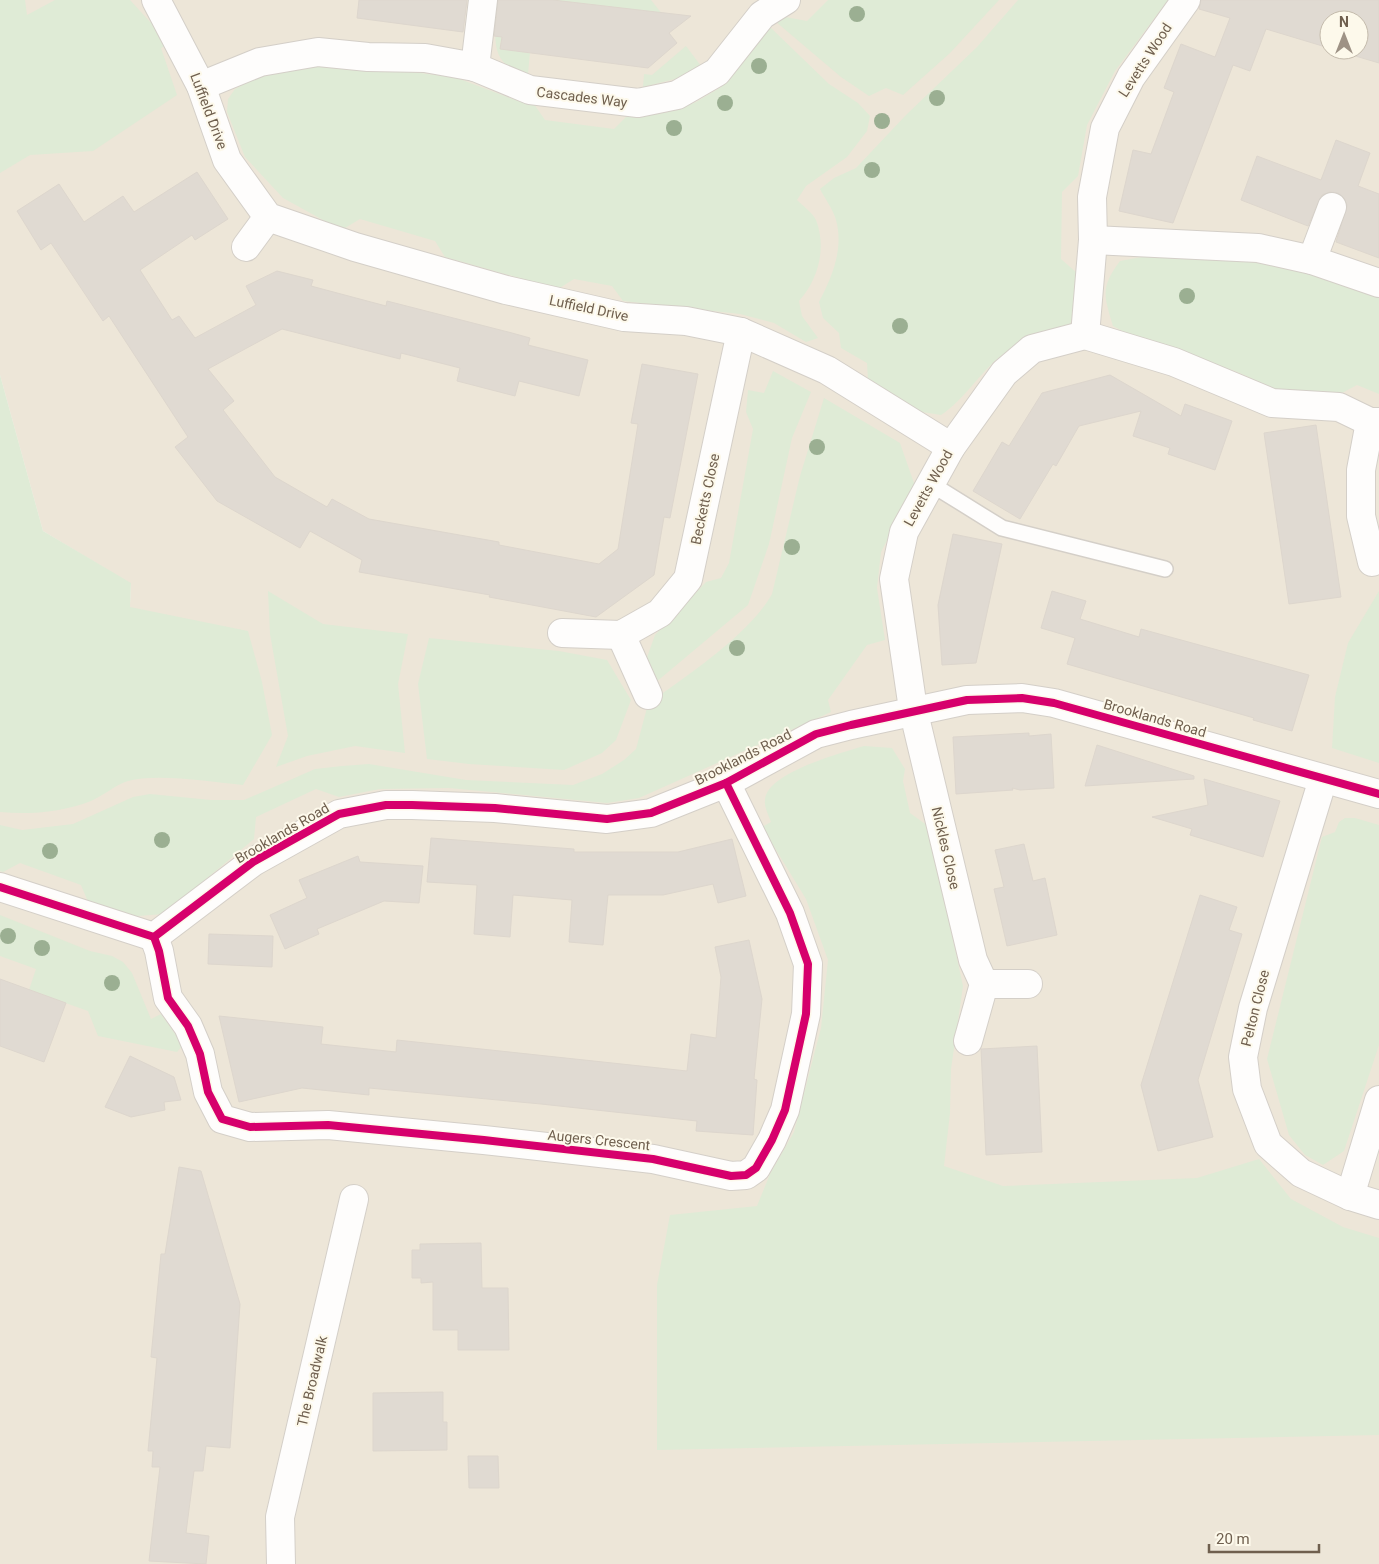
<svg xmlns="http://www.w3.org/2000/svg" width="1379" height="1564" viewBox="0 0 1379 1564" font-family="Roboto,sans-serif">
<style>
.residential{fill:#ede6d8;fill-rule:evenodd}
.green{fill:#dfebd6}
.building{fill:#e0dad2;stroke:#ddd6cd}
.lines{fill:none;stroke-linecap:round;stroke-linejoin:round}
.service-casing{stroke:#d4cfc8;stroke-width:18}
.minor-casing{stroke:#d4cfc8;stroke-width:30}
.service{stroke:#fefdfc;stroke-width:15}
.minor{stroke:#fefdfc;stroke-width:28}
.cycleway-casing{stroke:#fdf9eb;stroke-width:11}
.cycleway{stroke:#d6006c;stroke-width:8}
.tree{fill:#9baf92}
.labels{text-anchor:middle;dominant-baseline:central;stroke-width:4;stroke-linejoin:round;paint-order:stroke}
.street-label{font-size:14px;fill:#6f5f4e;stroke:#fdf9eb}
</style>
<rect width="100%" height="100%" fill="#f5f2ea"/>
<path class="residential" d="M 25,0 L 1379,0 L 1379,1564 L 0,1564 L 0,683 L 124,730 L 131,584 L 43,531 L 0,375 L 0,106 ZM 1329,20 L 1359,20 L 1359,50 L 1329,50 Z"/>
<g class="green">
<path d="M 0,0 L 25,0 L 27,15 L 55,0 L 130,0 L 150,22 L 165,27 L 173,43 L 161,48 L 177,95 L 93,151 L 30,155 L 0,173 Z"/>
<path d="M 499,0 L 506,0 L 500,48 L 530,52 L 528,74 C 486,66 495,33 499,0 Z"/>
<path d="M 536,0 L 651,0 L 670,24 Z"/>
<path d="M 828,0 L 999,0 L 950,53 L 903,95 L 886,88 L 869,96 L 841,77 L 775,21 L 780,16 L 807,21 Z"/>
<path d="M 1018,0 L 1168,0 L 1115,71 L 1087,125 L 1078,176 L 1062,192 L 1061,259 L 1077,273 L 1078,306 L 1070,324 C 1047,335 1022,340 1002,355 C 980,372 965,399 941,415 L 922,412 L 868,380 L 867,363 L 841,348 L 839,333 L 823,318 L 819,302 C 832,277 844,249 836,220 C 833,209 825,199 820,189 L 834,178 L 856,168 L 906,115 L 977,47 Z"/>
<path d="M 770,27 L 829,84 L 858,103 L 870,116 L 867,131 L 847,157 L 806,186 L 797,200 C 803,206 813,213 816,220 C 827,248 818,280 799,301 L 802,316 L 818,338 L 806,342 L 774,323 L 740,314 L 623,301 L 612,286 L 574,279 L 558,289 L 445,257 L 435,241 L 360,219 L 345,228 L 332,225 L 283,198 L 245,157 L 227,112 L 228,99 L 235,89 L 263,74 L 310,63 L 391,69 L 457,78 L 521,102 L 534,104 L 545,120 L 614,129 L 626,117 L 664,113 L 679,109 L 696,102 L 721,87 L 730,79 Z"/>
<path d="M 686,46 L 701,66 L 675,79 L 643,87 L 644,74 L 652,75 Z"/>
<path d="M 1147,256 L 1252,259 L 1379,291 L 1379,394 L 1357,385 L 1342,393 L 1277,390 L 1235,371 L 1137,339 L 1113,326 C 1104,296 1100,288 1120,261 Z"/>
<path d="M 773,371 L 811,392 L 792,438 L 769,544 L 748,605 L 655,683 L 646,660 L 655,635 L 706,582 L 721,578 L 729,563 L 753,429 L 746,412 L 748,390 L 764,393 Z"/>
<path d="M 0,375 L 43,531 L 131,583 L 130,607 L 248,631 L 262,682 L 272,735 L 243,785 C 211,782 157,773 128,781 C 115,785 103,796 91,801 C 62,812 30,815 0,812 Z"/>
<path d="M 824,398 L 900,443 L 915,486 L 881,552 L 877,588 L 885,640 L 867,645 L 828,700 L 831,712 L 639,798 L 607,803 L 449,788 L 380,789 L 339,797 L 316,789 L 256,817 L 254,839 L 164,914 L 125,917 L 89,904 L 81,885 L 20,863 L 3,872 L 0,871 L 0,825 L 22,830 L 73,824 L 133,797 L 150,794 L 211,800 L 244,800 L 315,769 L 342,766 L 369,764 L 466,780 L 573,785 L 602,774 L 624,760 L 636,749 L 648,704 C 686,676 749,635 772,594 L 800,476 Z"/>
<path d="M 268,591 L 323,624 L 408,634 L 398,684 L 405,753 L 355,746 L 307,756 L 276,767 L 288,736 L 270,634 Z"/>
<path d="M 1379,591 L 1379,763 L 1332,748 L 1335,697 L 1348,643 Z"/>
<path d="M 429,638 L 559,651 L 607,660 L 631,700 L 616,740 L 602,753 L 564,770 L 469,764 L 427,759 L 418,684 Z"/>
<path d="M 864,746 L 892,748 L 905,769 L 903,781 L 910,813 L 928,826 L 963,986 L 951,1069 L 950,1113 L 944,1166 L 1003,1186 L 1197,1178 L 1259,1159 L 1291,1199 L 1343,1227 L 1379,1238 L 1379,1435 L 657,1450 L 657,1285 L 670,1215 L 757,1206 L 770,1174 L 794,1132 L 821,1028 L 828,960 L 806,899 L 762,827 L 771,822 C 769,816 764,807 765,800 C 766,773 841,753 864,746 Z"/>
<path d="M 1345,818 L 1355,818 L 1379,825 L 1379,1045 L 1344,1151 L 1323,1165 L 1305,1155 L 1289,1135 L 1267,1059 L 1322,837 L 1335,832 L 1339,822 Z"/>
<path d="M 0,915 L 90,951 L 112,956 L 123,962 L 132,973 L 151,1019 L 161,1014 L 183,1045 L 177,1052 L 98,1036 L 88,1011 L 29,990 L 36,969 L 0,956 Z"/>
</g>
<g class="building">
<path d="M 359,0 L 467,0 L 463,32 L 357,18 Z"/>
<path d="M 498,0 L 553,0 L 691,16 L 669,33 L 677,43 L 648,68 L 500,49 L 502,37 L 494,36 Z"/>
<path d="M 1201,0 L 1379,0 L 1379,63 L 1335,50 L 1359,50 L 1359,20 L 1329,20 L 1329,48 L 1266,29 L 1250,71 L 1233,65 L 1173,223 L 1119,211 L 1133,150 L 1151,154 L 1174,92 L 1164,88 L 1181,44 L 1215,57 L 1230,18 L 1199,9 Z"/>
<path d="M 1336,140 L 1370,153 L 1358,186 L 1379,194 L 1379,258 L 1336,242 L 1347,205 L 1344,198 L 1338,193 L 1330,192 L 1322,195 L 1308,226 L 1241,200 L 1257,156 L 1321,180 Z"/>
<path d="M 197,172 L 228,219 L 195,240 L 192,235 L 140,270 L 172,320 L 179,316 L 195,338 L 256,305 L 246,286 L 277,271 L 313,280 L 311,286 L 386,306 L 387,301 L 512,333 L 530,338 L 528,345 L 588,360 L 579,396 L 519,381 L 515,396 L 457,381 L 460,368 L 401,353 L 400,359 L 282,329 L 208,369 L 234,401 L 223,410 L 275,477 L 327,507 L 332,499 L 369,519 L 499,542 L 499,545 L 599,564 L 618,549 L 638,424 L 631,423 L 642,364 L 698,374 L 670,518 L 664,517 L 654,575 L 596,617 L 489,597 L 490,595 L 359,572 L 362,560 L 310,531 L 300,548 L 217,501 L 175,447 L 188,437 L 109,316 L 103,321 L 51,243 L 41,250 L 17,211 L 59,184 L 84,222 L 123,196 L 134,212 Z"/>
<path d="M 1110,375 L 1181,416 L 1185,404 L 1232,421 L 1215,470 L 1168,454 L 1170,448 L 1133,436 L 1141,411 L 1079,426 L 1056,466 L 1053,464 L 1020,519 L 973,491 L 1002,442 L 1009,446 L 1042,393 Z"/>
<path d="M 1316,425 L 1341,597 L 1289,604 L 1264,433 Z"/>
<path d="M 953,534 L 1002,544 L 976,663 L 942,665 L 938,605 Z"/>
<path d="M 1052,591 L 1086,601 L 1080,619 L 1139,637 L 1141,629 L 1309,675 L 1292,731 L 1253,720 L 1254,718 L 1067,664 L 1075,638 L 1041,628 Z"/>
<path d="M 1029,733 L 1029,736 L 1051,734 L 1054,788 L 1020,790 L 1012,788 L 1013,790 L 956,794 L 953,737 Z"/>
<path d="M 1097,745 L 1194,776 L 1194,779 L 1085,786 Z"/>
<path d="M 1204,779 L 1280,801 L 1263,857 L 1190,835 L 1192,829 L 1152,817 L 1208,805 Z"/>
<path d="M 431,838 L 574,849 L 574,852 L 678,852 L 732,839 L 746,896 L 718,903 L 713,884 L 663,895 L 608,895 L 603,945 L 569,942 L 572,900 L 513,895 L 510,937 L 474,934 L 477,885 L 427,882 Z"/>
<path d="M 1024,844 L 1033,881 L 1045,878 L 1057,935 L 1007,946 L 994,889 L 1004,887 L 995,850 Z"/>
<path d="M 358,856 L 360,862 L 423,866 L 419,903 L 384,901 L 317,929 L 319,934 L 285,949 L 270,915 L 307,898 L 299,880 Z"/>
<path d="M 1200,895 L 1237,907 L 1229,930 L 1242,934 L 1198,1080 L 1213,1137 L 1158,1151 L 1141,1085 Z"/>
<path d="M 209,934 L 273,936 L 272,967 L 208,964 Z"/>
<path d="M 749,940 L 762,999 L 754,1079 L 757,1080 L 753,1135 L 696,1131 L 697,1121 L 541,1104 L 369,1088 L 369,1095 L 302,1088 L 239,1102 L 219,1016 L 323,1027 L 321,1044 L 396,1052 L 397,1040 L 687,1071 L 691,1034 L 716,1038 L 721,977 L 715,947 Z"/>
<path d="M 0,979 L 66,1003 L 44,1062 L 0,1046 Z"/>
<path d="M 1037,1046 L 1042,1152 L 986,1155 L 981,1049 Z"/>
<path d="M 130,1056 L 174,1077 L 181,1100 L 164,1102 L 165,1110 L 131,1117 L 105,1107 Z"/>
<path d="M 179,1167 L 201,1171 L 240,1304 L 230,1448 L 206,1446 L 203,1471 L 194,1471 L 186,1533 L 209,1536 L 206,1564 L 149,1561 L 160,1467 L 152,1467 L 153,1451 L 148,1451 L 157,1358 L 151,1357 L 161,1254 L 165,1254 Z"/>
<path d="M 481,1243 L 482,1288 L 508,1288 L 509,1350 L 458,1350 L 458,1330 L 433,1330 L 433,1282 L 421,1283 L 421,1278 L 412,1278 L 412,1250 L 420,1250 L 420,1244 Z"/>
<path d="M 443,1392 L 443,1422 L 447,1422 L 447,1450 L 373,1451 L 373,1393 Z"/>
<path d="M 468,1456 L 498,1456 L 499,1488 L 469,1488 Z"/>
</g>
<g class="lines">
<g class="service-casing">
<path id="service" d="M 931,484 L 1002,528 L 1165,569"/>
</g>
<g class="minor-casing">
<g id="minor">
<path d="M 156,0 L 201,86 L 227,160 L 268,217 L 355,247 L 506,290 L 624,317 L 686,321 L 741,332 L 827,370 L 951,447"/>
<path d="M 475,67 L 483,0"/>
<path d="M 201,86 L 260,62 L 318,52 L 368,57 L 425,58 L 475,67 L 530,90 L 638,103 L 677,95 L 717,72 L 762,15 L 786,0"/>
<path d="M 1093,240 L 1258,248 L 1312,260 L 1379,283"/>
<path d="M 246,247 L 268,217"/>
<path d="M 1312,260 L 1332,207"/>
<path d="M 1085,335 L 1093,240 L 1092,197 L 1105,128 L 1131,77 L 1186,0"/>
<path d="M 1370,422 L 1361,470 L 1361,516 L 1372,562"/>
<path d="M 562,633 L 621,635 L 660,613 L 688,579 L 741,332"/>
<path d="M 621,635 L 648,695"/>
<path d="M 1323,779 L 1253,1008 L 1243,1057 L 1247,1089 L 1268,1144 L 1301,1173 L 1350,1196 L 1379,1205"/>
<path d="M 0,887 L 154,937 L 253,862 L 339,814 L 386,805 L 412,805 L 495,808 L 607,819 L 651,813 L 726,783 L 816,734 L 851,725 L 967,700 L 1022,698 L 1054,703 L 1379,794"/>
<path d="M 154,937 L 159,951 L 168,998 L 188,1026 L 200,1054 L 208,1092 L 222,1119 L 250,1127 L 328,1125 L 484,1140 L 653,1159 L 731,1176 L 746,1175 L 756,1168 L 772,1140 L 785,1110 L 806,1014 L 808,964 L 790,913 L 726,783"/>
<path d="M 984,984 L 1028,984"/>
<path d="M 968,1041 L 984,984 L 973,960 L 913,709 L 894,579 L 904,532 L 951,447 L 1004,373 L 1032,349 L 1085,335 L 1174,362 L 1272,403 L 1339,407 L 1370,422 L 1379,422"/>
<path d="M 1350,1196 L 1379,1100"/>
<path d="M 281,1564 L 280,1517 L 354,1199"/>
</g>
</g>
<use href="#service" class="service"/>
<use href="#minor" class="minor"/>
<g class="cycleway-casing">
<g id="cycleway">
<path d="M 0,887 L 154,937 L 253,862 L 339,814 L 386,805 L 412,805 L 495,808 L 607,819 L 651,813 L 726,783 L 816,734 L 851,725 L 967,700 L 1022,698 L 1054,703 L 1379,794"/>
<path d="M 154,937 L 159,951 L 168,998 L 188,1026 L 200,1054 L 208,1092 L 222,1119 L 250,1127 L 328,1125 L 484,1140 L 653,1159 L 731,1176 L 746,1175 L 756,1168 L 772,1140 L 785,1110 L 806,1014 L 808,964 L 790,913 L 726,783"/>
</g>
</g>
<use href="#cycleway" class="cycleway"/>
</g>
<g class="tree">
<circle cx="857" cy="14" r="8"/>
<circle cx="759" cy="66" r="8"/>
<circle cx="937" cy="98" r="8"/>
<circle cx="725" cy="103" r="8"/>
<circle cx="882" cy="121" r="8"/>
<circle cx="674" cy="128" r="8"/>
<circle cx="872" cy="170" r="8"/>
<circle cx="1187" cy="296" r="8"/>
<circle cx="900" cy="326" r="8"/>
<circle cx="817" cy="447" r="8"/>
<circle cx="792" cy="547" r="8"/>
<circle cx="737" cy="648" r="8"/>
<circle cx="162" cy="840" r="8"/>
<circle cx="50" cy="851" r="8"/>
<circle cx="8" cy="936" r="8"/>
<circle cx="42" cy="948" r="8"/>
<circle cx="112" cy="983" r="8"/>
</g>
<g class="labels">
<g class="street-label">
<text transform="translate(1145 60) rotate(-57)">Levetts Wood</text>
<text transform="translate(582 97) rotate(7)">Cascades Way</text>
<text transform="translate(209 111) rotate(69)">Luffield Drive</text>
<text transform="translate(589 308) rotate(12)">Luffield Drive</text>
<text transform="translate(928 488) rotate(-61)">Levetts Wood</text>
<text transform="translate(705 499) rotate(-78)">Becketts Close</text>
<text transform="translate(1155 718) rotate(16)">Brooklands Road</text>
<text transform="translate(743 757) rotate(-27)">Brooklands Road</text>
<text transform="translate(282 833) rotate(-30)">Brooklands Road</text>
<text transform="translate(946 848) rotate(77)">Nickles Close</text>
<text transform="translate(1255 1008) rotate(-76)">Pelton Close</text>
<text transform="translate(599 1140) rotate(6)">Augers Crescent</text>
<text transform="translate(312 1381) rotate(-77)">The Broadwalk</text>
</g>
</g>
<g transform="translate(1344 35)"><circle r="24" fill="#fdf9eb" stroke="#c4bbac"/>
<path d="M0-4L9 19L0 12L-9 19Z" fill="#9e9285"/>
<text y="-8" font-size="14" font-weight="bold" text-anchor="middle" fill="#6f5f4e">N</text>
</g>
<path d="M1209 1544v8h110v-8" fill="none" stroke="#6f5f4e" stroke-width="2.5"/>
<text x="1216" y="1544" font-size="15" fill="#6f5f4e" stroke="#fdf9eb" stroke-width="4" paint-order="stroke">20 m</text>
</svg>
